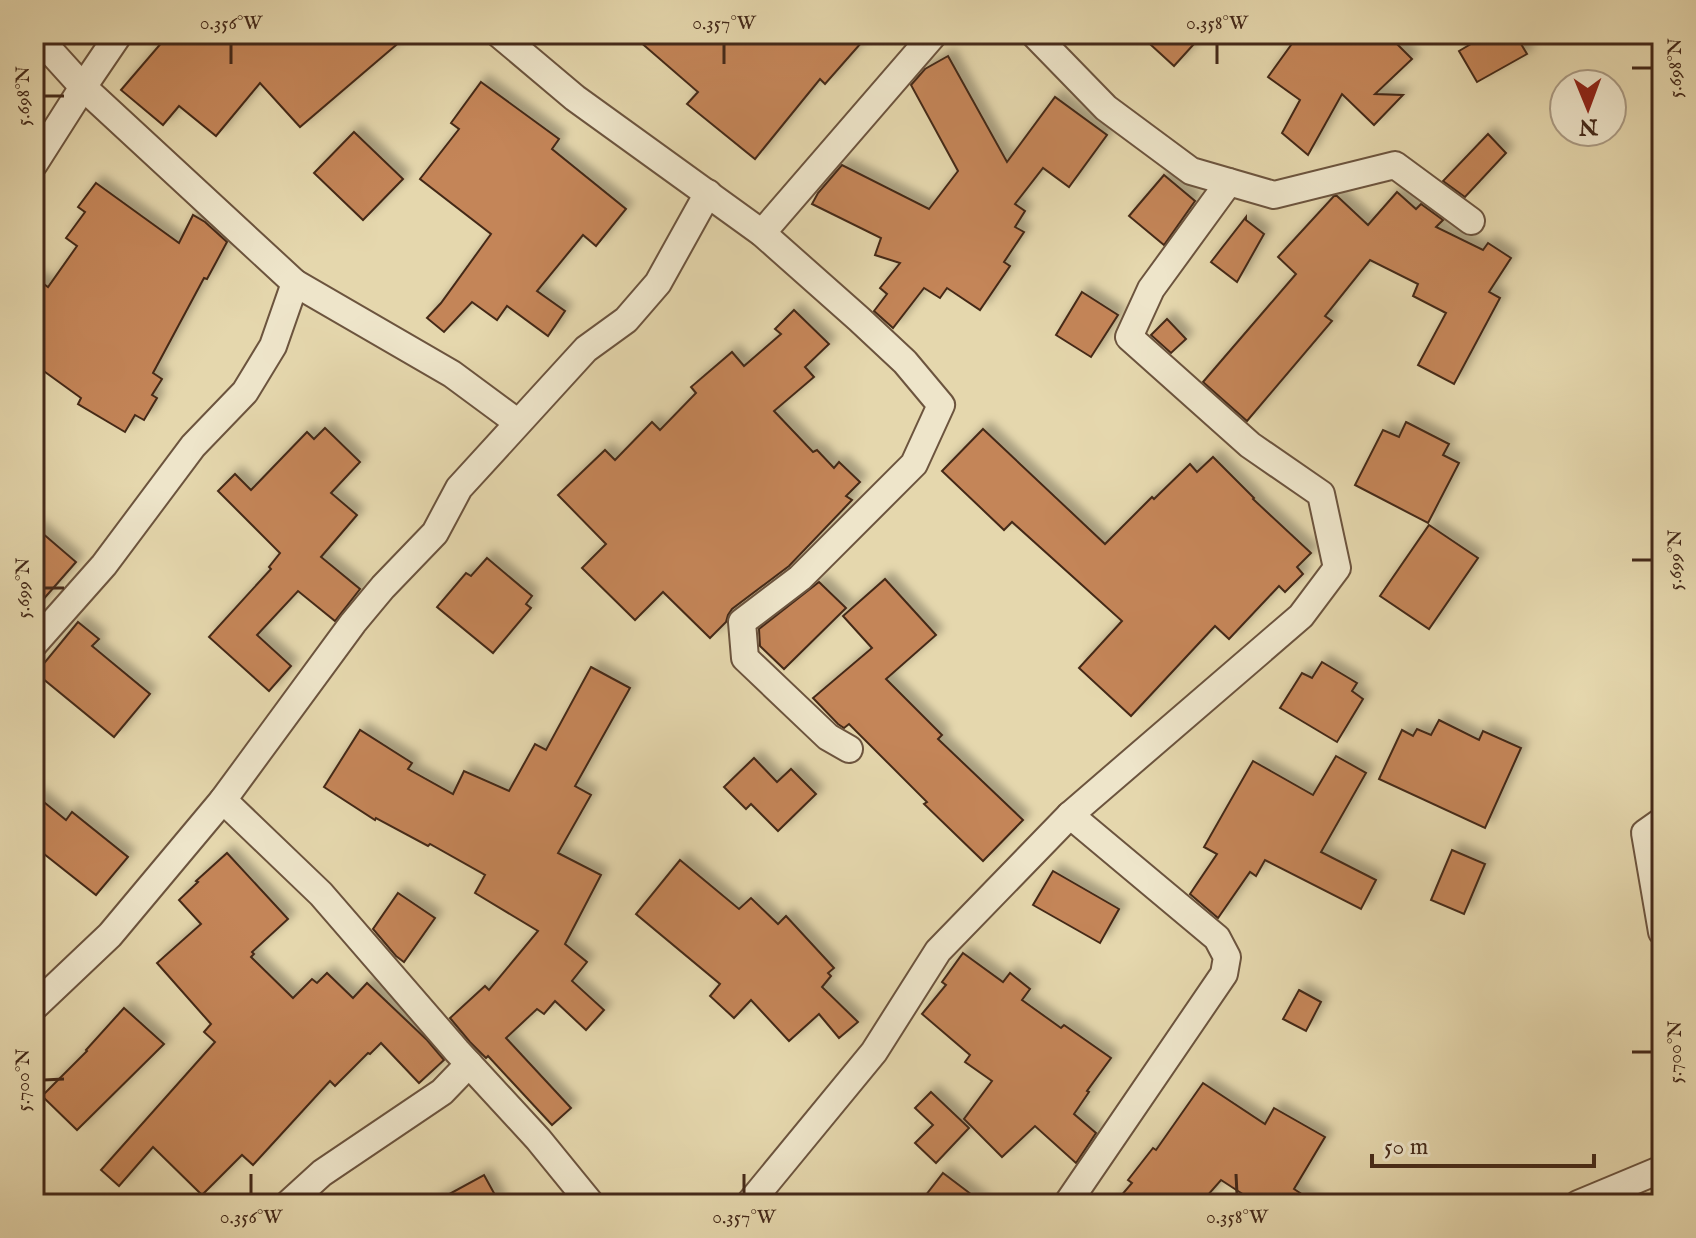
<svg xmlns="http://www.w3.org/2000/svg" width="1696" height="1238" viewBox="0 0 1696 1238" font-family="'IM FELL English',serif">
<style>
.building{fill:#c48559;stroke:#442919;stroke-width:2;filter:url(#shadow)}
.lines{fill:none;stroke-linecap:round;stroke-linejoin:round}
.minor-casing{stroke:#6c543e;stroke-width:30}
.minor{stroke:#eee5ca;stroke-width:26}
.ticks{fill:none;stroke:#442919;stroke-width:3}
.neatline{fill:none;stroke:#442919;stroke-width:3}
.ticks-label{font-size:20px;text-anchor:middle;fill:#442919}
</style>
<defs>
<filter id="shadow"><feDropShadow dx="7" dy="-7" stdDeviation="4" flood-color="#0004"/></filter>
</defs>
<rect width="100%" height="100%" fill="#e5d7ad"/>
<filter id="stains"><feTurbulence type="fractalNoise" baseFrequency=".0025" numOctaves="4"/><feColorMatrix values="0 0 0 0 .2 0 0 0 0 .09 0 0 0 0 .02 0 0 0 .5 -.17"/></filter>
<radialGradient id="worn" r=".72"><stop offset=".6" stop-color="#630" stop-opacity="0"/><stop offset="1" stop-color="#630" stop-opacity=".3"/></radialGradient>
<g class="building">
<path d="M 169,34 L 409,34 L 300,127 L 260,83 L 216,136 L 179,106 L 163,125 L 121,90 Z"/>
<path d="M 631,34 L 869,34 L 825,84 L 820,79 L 755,159 L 687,104 L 698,92 Z"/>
<path d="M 1139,34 L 1203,34 L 1174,66 Z"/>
<path d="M 1299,34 L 1387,34 L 1412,59 L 1375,94 L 1403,95 L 1374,125 L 1342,94 L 1308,155 L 1282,133 L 1300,100 L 1268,77 Z"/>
<path d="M 1488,34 L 1515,34 L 1527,54 L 1477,82 L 1459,51 Z"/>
<path d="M 948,56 L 1007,162 L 1055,97 L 1107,135 L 1069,187 L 1043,168 L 1015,204 L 1025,211 L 1015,227 L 1024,232 L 1004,262 L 1010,266 L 980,310 L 947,288 L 940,298 L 924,288 L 893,328 L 874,311 L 887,294 L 880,288 L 900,263 L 875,255 L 881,238 L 812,204 L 818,193 L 842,165 L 929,209 L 958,171 L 911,85 L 925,69 Z"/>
<path d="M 481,82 L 559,139 L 552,149 L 626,209 L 596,246 L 583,235 L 537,291 L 565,311 L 548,336 L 507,306 L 497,320 L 472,302 L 444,332 L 427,318 L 441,303 L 491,234 L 420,179 L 459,129 L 451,123 Z"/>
<path d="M 354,132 L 403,179 L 363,220 L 314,173 Z"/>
<path d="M 1488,134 L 1506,153 L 1465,197 L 1443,181 Z"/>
<path d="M 1164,175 L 1195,201 L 1164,245 L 1129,216 Z"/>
<path d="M 96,183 L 179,243 L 193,215 L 205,222 L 227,242 L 207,279 L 204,278 L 153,373 L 162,379 L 152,395 L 157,398 L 144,420 L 135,415 L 125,432 L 78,404 L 81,398 L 34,364 L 34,277 L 48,287 L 77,246 L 66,238 L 85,212 L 78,207 Z"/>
<path d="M 1397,192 L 1416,209 L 1421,204 L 1443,220 L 1436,227 L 1483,250 L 1488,243 L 1511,258 L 1489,292 L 1500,298 L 1454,384 L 1418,365 L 1446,313 L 1413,296 L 1418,284 L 1370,260 L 1325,316 L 1332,321 L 1247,421 L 1203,382 L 1296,274 L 1278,257 L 1334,196 L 1337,196 L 1368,225 Z"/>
<path d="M 1246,217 L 1246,220 L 1264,234 L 1237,282 L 1211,262 Z"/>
<path d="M 1082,292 L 1118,315 L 1091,357 L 1056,335 Z"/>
<path d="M 794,310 L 829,344 L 805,367 L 814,377 L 774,411 L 813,452 L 817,450 L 834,468 L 839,462 L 860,482 L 846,496 L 852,500 L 789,566 L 732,609 L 728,615 L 726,622 L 710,638 L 663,592 L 635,620 L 582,568 L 606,544 L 558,495 L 605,450 L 615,460 L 652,422 L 660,430 L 696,393 L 691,387 L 732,352 L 744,366 L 781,334 L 775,329 Z"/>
<path d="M 1167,319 L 1186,339 L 1171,353 L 1151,335 Z"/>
<path d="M 1406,422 L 1449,444 L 1443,455 L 1459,463 L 1428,523 L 1355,485 L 1383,430 L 1399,437 Z"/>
<path d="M 325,428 L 360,462 L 331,493 L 357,515 L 321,557 L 360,589 L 335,621 L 298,591 L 257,635 L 291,666 L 269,691 L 209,637 L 271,569 L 269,567 L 280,553 L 218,491 L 235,474 L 251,490 L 307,432 L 314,439 Z"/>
<path d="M 983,429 L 1105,544 L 1152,497 L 1154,499 L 1190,464 L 1197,472 L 1213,457 L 1254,498 L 1253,499 L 1311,553 L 1297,567 L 1303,574 L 1285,592 L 1279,586 L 1229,639 L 1215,626 L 1131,716 L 1079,668 L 1122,621 L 1012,522 L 1004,530 L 942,471 Z"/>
<path d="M 1429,525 L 1478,558 L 1429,629 L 1380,596 Z"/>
<path d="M 34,526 L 76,562 L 34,610 Z"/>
<path d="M 487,558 L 532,596 L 526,604 L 531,608 L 493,653 L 437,607 L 466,573 L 471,576 Z"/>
<path d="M 885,579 L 936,635 L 886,679 L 942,735 L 938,739 L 1023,820 L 983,861 L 924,804 L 927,802 L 849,724 L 844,728 L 838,724 L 813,698 L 872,648 L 843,616 Z"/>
<path d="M 819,582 L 846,608 L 784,669 L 760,646 L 759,629 Z"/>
<path d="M 78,622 L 99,639 L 92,646 L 150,694 L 114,737 L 36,673 Z"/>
<path d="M 1322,662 L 1357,683 L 1352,691 L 1363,699 L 1337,742 L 1280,708 L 1302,673 L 1312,678 Z"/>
<path d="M 591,667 L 630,688 L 575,786 L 591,795 L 558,853 L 601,875 L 565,944 L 587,962 L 572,981 L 604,1010 L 586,1030 L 555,1001 L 544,1014 L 537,1009 L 506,1038 L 571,1108 L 552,1125 L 488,1056 L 486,1058 L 470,1042 L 450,1018 L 485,986 L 489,990 L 538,931 L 475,893 L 485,875 L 430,844 L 428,846 L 376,818 L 375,820 L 324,787 L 360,730 L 412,763 L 408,769 L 453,794 L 464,771 L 509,791 L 535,744 L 546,750 Z"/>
<path d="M 1439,720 L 1479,740 L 1483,731 L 1521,748 L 1485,828 L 1379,779 L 1402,730 L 1413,736 L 1417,729 L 1431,735 Z"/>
<path d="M 1336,756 L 1366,773 L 1321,852 L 1376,880 L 1361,909 L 1265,860 L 1256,876 L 1250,872 L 1218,918 L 1190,894 L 1217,854 L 1204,847 L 1253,761 L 1313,795 Z"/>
<path d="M 754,758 L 777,782 L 791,769 L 816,794 L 778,831 L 751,804 L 746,809 L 724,787 Z"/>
<path d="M 34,794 L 66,820 L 72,812 L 128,857 L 96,895 L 34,846 Z"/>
<path d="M 1452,850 L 1485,864 L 1464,914 L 1431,900 Z"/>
<path d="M 227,853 L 288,919 L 252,952 L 254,954 L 251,957 L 293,998 L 312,979 L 317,983 L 327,973 L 353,998 L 367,983 L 427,1040 L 444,1060 L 419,1083 L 381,1043 L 370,1054 L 368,1053 L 335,1086 L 330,1081 L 253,1165 L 242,1155 L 202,1195 L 153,1147 L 119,1186 L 101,1170 L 215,1042 L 204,1032 L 211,1024 L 157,963 L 201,924 L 179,900 L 198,882 L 196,881 Z"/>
<path d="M 680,860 L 739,909 L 751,898 L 778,924 L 786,916 L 834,968 L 828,973 L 831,976 L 822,987 L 858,1022 L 839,1038 L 819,1014 L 789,1041 L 751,1000 L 734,1018 L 710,996 L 720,984 L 636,914 Z"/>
<path d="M 1053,871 L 1119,909 L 1100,943 L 1033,905 Z"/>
<path d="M 398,893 L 435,918 L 404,962 L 396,956 L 373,929 Z"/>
<path d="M 963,953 L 1003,982 L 1010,973 L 1030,989 L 1022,1000 L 1061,1028 L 1064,1025 L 1111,1058 L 1087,1091 L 1089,1092 L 1074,1114 L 1096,1133 L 1076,1163 L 1035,1126 L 1002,1157 L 964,1119 L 992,1081 L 965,1062 L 970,1055 L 922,1014 L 946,985 L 942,982 Z"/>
<path d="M 1299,990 L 1321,1002 L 1306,1031 L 1283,1019 Z"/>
<path d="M 124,1008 L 164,1044 L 77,1130 L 42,1096 L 87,1051 L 86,1050 Z"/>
<path d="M 1203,1083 L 1265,1124 L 1274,1108 L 1325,1137 L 1294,1189 L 1317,1204 L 1258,1204 L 1221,1180 L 1200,1204 L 1114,1204 L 1132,1183 L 1128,1180 L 1153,1148 L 1156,1150 Z"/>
<path d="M 931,1092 L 969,1128 L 936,1163 L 915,1143 L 933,1125 L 915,1108 Z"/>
<path d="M 943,1173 L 984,1204 L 919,1204 Z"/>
<path d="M 484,1175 L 500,1204 L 431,1204 Z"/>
</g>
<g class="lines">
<g class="minor-casing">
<g id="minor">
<path d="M 35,34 L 83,87 L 295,283 L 452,374 L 517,422"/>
<path d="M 499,34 L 575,98 L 762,233 L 859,319 L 905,362 L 941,405 L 914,464 L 800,578 L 742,622 L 745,658 L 828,737 L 849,749"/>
<path d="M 1034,34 L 1106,108 L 1191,171 L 1274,195 L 1395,165 L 1471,221"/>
<path d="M 34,164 L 83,87 L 119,34"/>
<path d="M 762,233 L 934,34"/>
<path d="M 34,644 L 104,565 L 193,446 L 245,392 L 273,346 L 295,283"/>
<path d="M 223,800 L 321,894 L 457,1051 L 538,1139 L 591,1204"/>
<path d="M 1662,821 L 1645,833 L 1662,932"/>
<path d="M 34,1007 L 110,935 L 223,800 L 353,623 L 383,587 L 435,533 L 459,488 L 586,349 L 626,320 L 658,283 L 708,193"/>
<path d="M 288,1204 L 322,1173 L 442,1092 L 469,1064"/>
<path d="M 749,1204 L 874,1052 L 938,951 L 1070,815 L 1301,616 L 1337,568 L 1321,494 L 1250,445 L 1129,337 L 1151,289 L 1229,182"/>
<path d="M 1067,1204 L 1224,974 L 1227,957 L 1217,938 L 1070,815"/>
<path d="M 1578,1204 L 1662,1169"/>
</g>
</g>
<use href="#minor" class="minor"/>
</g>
<path class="ticks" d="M 231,44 L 231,64M 724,44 L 724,64M 1217,44 L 1217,64M 1632,68 L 1652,68M 44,96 L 64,96M 1632,560 L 1652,560M 44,588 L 64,588M 1632,1052 L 1652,1052M 44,1080 L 64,1079M 251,1174 L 251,1194M 744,1174 L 744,1194M 1236,1174 L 1237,1194"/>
<rect width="1696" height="1238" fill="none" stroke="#e5d7ad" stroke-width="88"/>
<g transform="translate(1588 108) rotate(179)"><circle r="38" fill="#eee5ca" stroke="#aa9a83" stroke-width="2"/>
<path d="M0-6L14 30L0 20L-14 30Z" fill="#8f2418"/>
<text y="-12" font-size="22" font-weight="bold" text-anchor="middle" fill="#442919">N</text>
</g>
<path d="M1372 1154v12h222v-12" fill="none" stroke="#442919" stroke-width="4"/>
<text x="1384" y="1154" font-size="24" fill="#442919" stroke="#eee5ca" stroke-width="6" paint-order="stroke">50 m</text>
<rect x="44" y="44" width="1608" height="1150" class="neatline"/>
<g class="ticks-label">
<text x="231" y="29">0.356°W</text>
<text x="724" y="29">0.357°W</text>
<text x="1217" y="29">0.358°W</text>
<text transform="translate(1674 68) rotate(-90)" y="7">5.698°N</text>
<text transform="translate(22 96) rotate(-90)" y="7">5.698°N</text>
<text transform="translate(1674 560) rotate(-90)" y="7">5.699°N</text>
<text transform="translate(22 588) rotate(-90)" y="7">5.699°N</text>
<text transform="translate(1674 1052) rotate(-90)" y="7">5.700°N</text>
<text transform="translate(22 1080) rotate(-90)" y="7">5.700°N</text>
<text x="251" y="1223">0.356°W</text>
<text x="744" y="1223">0.357°W</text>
<text x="1237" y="1223">0.358°W</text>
</g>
<rect width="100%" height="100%" filter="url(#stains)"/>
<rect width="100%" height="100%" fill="url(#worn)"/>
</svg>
